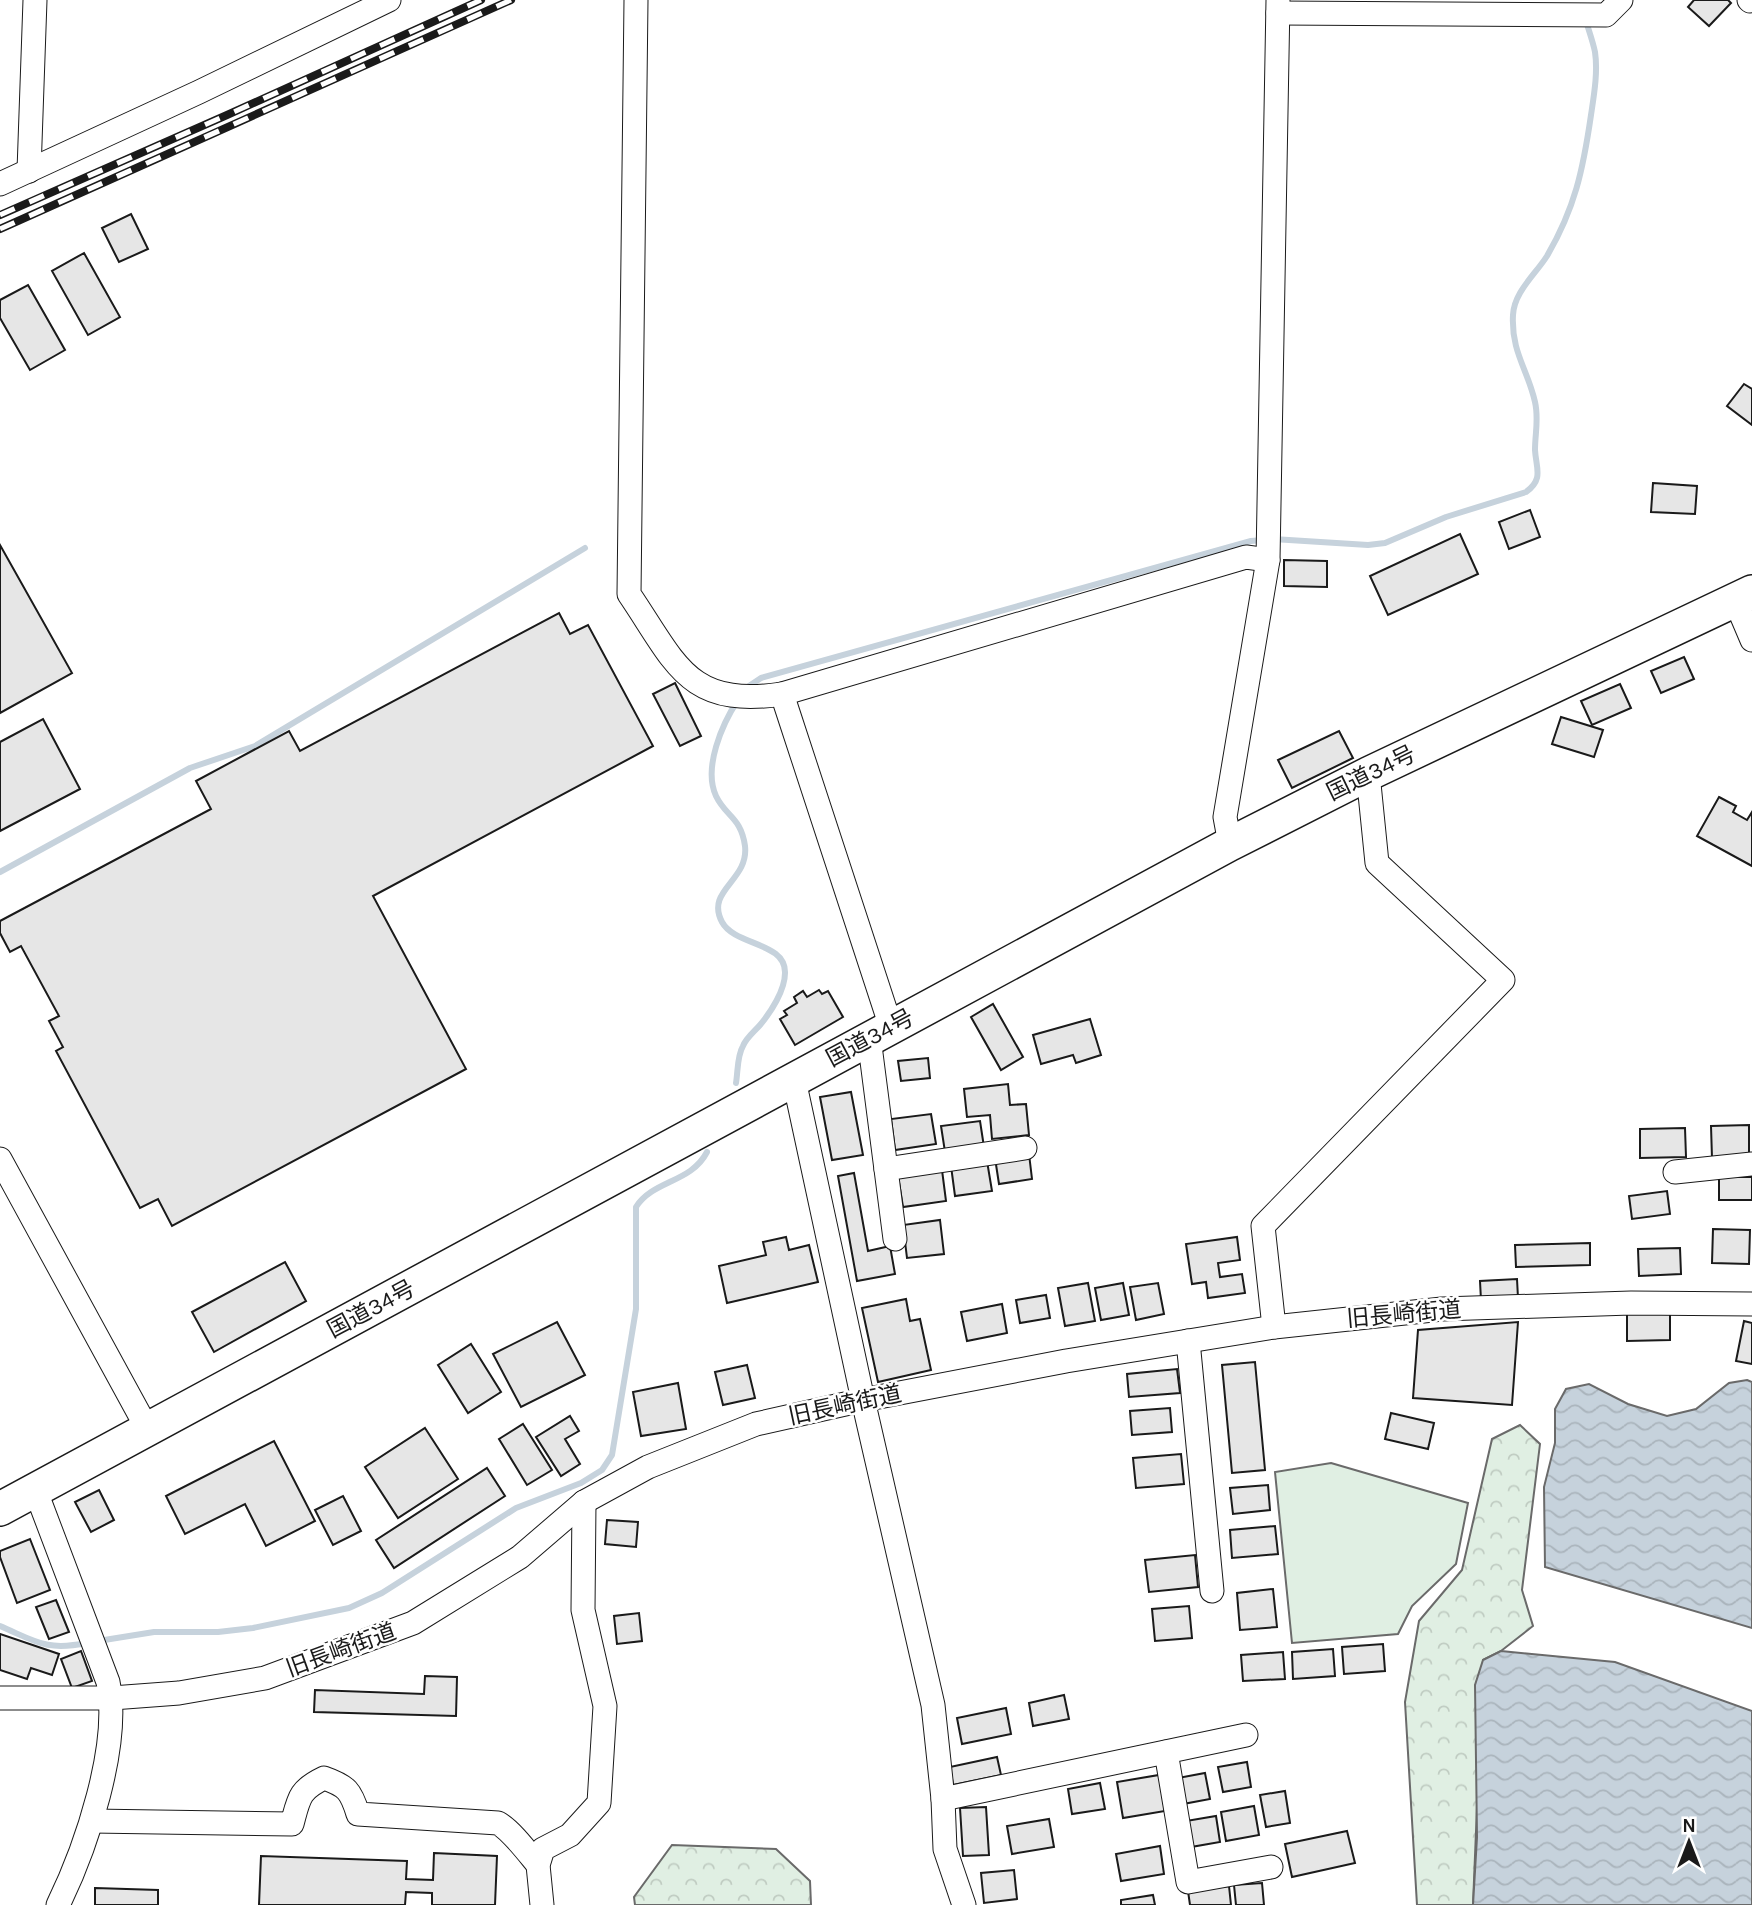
<svg xmlns="http://www.w3.org/2000/svg" width="1752" height="1905" viewBox="0 0 1752 1905" font-family="Karla,'Noto Sans JP',sans-serif">
<style>
.green{fill:#e0efe3;stroke:#6a6a6a;stroke-width:2}
.forest{fill:url(#forest-crowns);stroke:#6a6a6a;stroke-width:2}
.water{fill:url(#water-waves);stroke:#6a6a6a;stroke-width:2}
.lines{fill:none;stroke-linecap:round;stroke-linejoin:round}
.stream{stroke:#c6d2dc;stroke-width:6}
.building{fill:#e6e6e6;stroke:#1a1a1a;stroke-width:2}
.minor-casing{stroke:#1a1a1a;stroke-width:25}
.highway-casing{stroke:#1a1a1a;stroke-width:36}
.minor{stroke:#fff;stroke-width:23}
.highway{stroke:#fff;stroke-width:33}
.rail-casing{stroke:#1a1a1a;stroke-width:8}
.rail{stroke:#fff;stroke-width:5;stroke-dasharray:16;stroke-linecap:butt}
.labels{text-anchor:middle;dominant-baseline:central;stroke-width:5;stroke-linejoin:round;paint-order:stroke}
.street-label{font-size:23px;fill:#1a1a1a;stroke:#fff}
</style>
<defs>
<pattern id="forest-crowns" width="20" height="18" patternUnits="userSpaceOnUse" patternTransform="scale(1.75)"><rect width="20" height="18" fill="#e0efe3"/><path d="M2 6a3 3 0 1 1 6 0M12 15a3 3 0 1 1 6 0" fill="none" stroke="#c0ccc2"/></pattern>
<pattern id="water-waves" width="16" height="10" patternUnits="userSpaceOnUse" patternTransform="scale(1.75)"><rect width="16" height="10" fill="#c6d2dc"/><path d="M0 5q4-4 8 0t8 0" fill="none" stroke="#aab4bc"/></pattern>
</defs>
<rect width="100%" height="100%" fill="#fff"/>
<path class="green" d="M 1331,1463 L 1468,1503 L 1456,1564 L 1412,1606 L 1398,1634 L 1292,1643 L 1275,1472 Z"/>
<g class="forest">
<path d="M 1520,1425 L 1540,1444 L 1522,1590 L 1533,1626 L 1501,1651 L 1483,1660 L 1473,1905 L 1417,1905 L 1405,1702 L 1419,1621 L 1462,1570 L 1492,1439 Z"/>
<path d="M 672,1845 L 776,1849 L 810,1881 L 811,1905 L 635,1905 L 634,1897 Z"/>
</g>
<g class="water">
<path d="M 1747,1380 L 1752,1382 L 1752,1628 L 1545,1567 L 1544,1487 L 1555,1443 L 1555,1409 L 1566,1389 L 1589,1384 L 1628,1404 L 1667,1416 L 1696,1409 L 1729,1383 Z"/>
<path d="M 1501,1651 L 1615,1662 L 1752,1711 L 1752,1905 L 1473,1905 L 1477,1837 L 1475,1685 L 1483,1660 Z"/>
</g>
<g class="lines">
<g class="stream">
<path d="M 1273,539 L 1368,545 L 1385,543 L 1446,517 L 1526,492 C 1544,479 1536,468 1535,450 C 1535,433 1539,419 1535,402 C 1528,370 1511,352 1513,315 C 1514,292 1535,275 1547,256 C 1575,208 1583,170 1591,115 C 1594,95 1598,72 1595,52 C 1593,42 1589,31 1586,21"/>
<path d="M 745,692 L 749,686 L 761,678 L 1251,541 L 1263,540"/>
<path d="M 0,872 L 190,768 L 255,746 L 585,548"/>
<path d="M 736,1083 C 738,1071 737,1056 743,1046 C 746,1038 755,1031 760,1025 C 771,1012 785,990 785,973 C 786,942 735,946 722,922 C 705,890 749,881 745,846 C 741,817 726,817 716,796 C 703,768 722,724 738,700"/>
<path d="M 0,1626 C 37,1642 46,1651 87,1643"/>
<path d="M 98,1641 L 154,1632 L 218,1632 L 253,1628 L 349,1608 L 382,1593 L 516,1508 L 581,1483 L 602,1470 L 612,1455 L 636,1309 L 636,1207 C 653,1180 691,1183 707,1152"/>
</g>
</g>
<g class="building">
<path d="M 1694,0 L 1728,0 L 1731,3 L 1709,26 L 1688,7 Z"/>
<path d="M 131,214 L 148,249 L 119,262 L 102,228 Z"/>
<path d="M 84,253 L 120,317 L 88,335 L 52,271 Z"/>
<path d="M 28,285 L 65,350 L 30,370 L 0,318 L 0,300 Z"/>
<path d="M 1744,384 L 1752,389 L 1752,425 L 1727,406 Z"/>
<path d="M 1653,483 L 1697,486 L 1695,514 L 1651,512 Z"/>
<path d="M 1530,510 L 1540,537 L 1509,549 L 1499,522 Z"/>
<path d="M 1460,534 L 1478,574 L 1388,615 L 1370,576 Z"/>
<path d="M 0,545 L 72,673 L 0,713 Z"/>
<path d="M 1284,560 L 1327,561 L 1327,587 L 1284,586 Z"/>
<path d="M 559,613 L 570,634 L 588,625 L 653,746 L 373,896 L 466,1069 L 172,1226 L 158,1199 L 140,1208 L 56,1051 L 63,1047 L 49,1021 L 59,1016 L 21,946 L 10,952 L 0,933 L 0,921 L 211,809 L 196,781 L 289,731 L 300,751 Z"/>
<path d="M 1684,657 L 1694,679 L 1661,693 L 1651,671 Z"/>
<path d="M 675,683 L 701,736 L 680,746 L 653,694 Z"/>
<path d="M 1620,684 L 1631,708 L 1592,725 L 1581,701 Z"/>
<path d="M 1561,717 L 1603,730 L 1594,757 L 1552,744 Z"/>
<path d="M 43,719 L 80,789 L 0,831 L 0,742 Z"/>
<path d="M 1339,731 L 1353,758 L 1292,788 L 1278,760 Z"/>
<path d="M 1719,797 L 1736,806 L 1733,812 L 1747,820 L 1752,812 L 1752,866 L 1697,836 Z"/>
<path d="M 819,990 L 822,994 L 828,991 L 843,1017 L 795,1045 L 780,1019 L 787,1015 L 784,1011 L 797,1003 L 794,997 L 803,991 L 807,997 Z"/>
<path d="M 993,1004 L 1023,1057 L 1001,1070 L 971,1017 Z"/>
<path d="M 1090,1019 L 1101,1055 L 1076,1063 L 1073,1055 L 1041,1064 L 1033,1035 Z"/>
<path d="M 928,1058 L 930,1078 L 901,1081 L 898,1061 Z"/>
<path d="M 1008,1084 L 1010,1105 L 1026,1104 L 1029,1135 L 992,1139 L 990,1115 L 967,1117 L 964,1089 Z"/>
<path d="M 851,1092 L 863,1155 L 832,1160 L 820,1097 Z"/>
<path d="M 931,1114 L 936,1144 L 895,1150 L 891,1119 Z"/>
<path d="M 980,1121 L 984,1147 L 945,1152 L 941,1126 Z"/>
<path d="M 1749,1125 L 1749,1158 L 1712,1158 L 1711,1126 Z"/>
<path d="M 1685,1128 L 1686,1157 L 1640,1158 L 1640,1129 Z"/>
<path d="M 1029,1154 L 1032,1179 L 999,1184 L 995,1158 Z"/>
<path d="M 987,1161 L 992,1191 L 955,1196 L 951,1166 Z"/>
<path d="M 942,1170 L 946,1201 L 903,1207 L 898,1176 Z"/>
<path d="M 854,1173 L 868,1251 L 890,1246 L 895,1274 L 857,1281 L 838,1176 Z"/>
<rect x="1719" y="1177" width="33" height="23"/>
<path d="M 1667,1191 L 1670,1214 L 1632,1219 L 1629,1196 Z"/>
<path d="M 940,1220 L 944,1254 L 907,1258 L 903,1225 Z"/>
<path d="M 1713,1229 L 1750,1230 L 1749,1264 L 1712,1263 Z"/>
<path d="M 786,1237 L 789,1250 L 809,1245 L 818,1282 L 727,1303 L 719,1266 L 766,1255 L 763,1242 Z"/>
<path d="M 1237,1237 L 1240,1260 L 1218,1263 L 1220,1277 L 1242,1274 L 1245,1293 L 1208,1298 L 1206,1282 L 1192,1284 L 1186,1244 Z"/>
<path d="M 1590,1243 L 1590,1265 L 1516,1267 L 1515,1245 Z"/>
<path d="M 1680,1248 L 1681,1274 L 1639,1276 L 1638,1249 Z"/>
<path d="M 285,1262 L 306,1301 L 214,1352 L 192,1312 Z"/>
<path d="M 1517,1279 L 1518,1298 L 1481,1300 L 1480,1281 Z"/>
<path d="M 1088,1283 L 1095,1321 L 1065,1326 L 1058,1288 Z"/>
<path d="M 1123,1283 L 1129,1315 L 1101,1320 L 1095,1288 Z"/>
<path d="M 1158,1283 L 1164,1314 L 1136,1320 L 1130,1287 Z"/>
<path d="M 1046,1295 L 1050,1318 L 1020,1323 L 1016,1300 Z"/>
<path d="M 906,1299 L 910,1321 L 920,1319 L 931,1370 L 878,1382 L 862,1308 Z"/>
<path d="M 1002,1304 L 1007,1333 L 967,1341 L 961,1312 Z"/>
<path d="M 1627,1314 L 1670,1314 L 1670,1340 L 1627,1341 Z"/>
<path d="M 1744,1321 L 1752,1323 L 1752,1364 L 1736,1361 Z"/>
<path d="M 557,1322 L 585,1375 L 521,1407 L 493,1354 Z"/>
<path d="M 1518,1322 L 1512,1405 L 1413,1398 L 1418,1330 Z"/>
<path d="M 471,1344 L 501,1392 L 468,1413 L 438,1365 Z"/>
<path d="M 1255,1362 L 1265,1470 L 1232,1473 L 1222,1365 Z"/>
<path d="M 747,1365 L 755,1398 L 723,1405 L 715,1372 Z"/>
<path d="M 1177,1369 L 1180,1393 L 1129,1397 L 1127,1374 Z"/>
<path d="M 678,1383 L 686,1429 L 641,1436 L 633,1392 Z"/>
<path d="M 1170,1408 L 1172,1432 L 1132,1435 L 1130,1411 Z"/>
<path d="M 1391,1413 L 1434,1423 L 1428,1449 L 1385,1439 Z"/>
<path d="M 570,1416 L 579,1431 L 565,1439 L 580,1464 L 561,1476 L 536,1437 Z"/>
<path d="M 523,1424 L 552,1470 L 527,1485 L 499,1439 Z"/>
<path d="M 425,1428 L 458,1479 L 398,1518 L 365,1467 Z"/>
<path d="M 274,1441 L 315,1521 L 266,1546 L 245,1504 L 185,1534 L 166,1496 Z"/>
<path d="M 1181,1454 L 1184,1484 L 1136,1488 L 1133,1458 Z"/>
<path d="M 487,1468 L 505,1496 L 394,1568 L 376,1540 Z"/>
<path d="M 1268,1485 L 1270,1510 L 1233,1514 L 1230,1488 Z"/>
<path d="M 99,1490 L 114,1520 L 91,1532 L 75,1502 Z"/>
<path d="M 343,1496 L 361,1531 L 333,1545 L 315,1510 Z"/>
<path d="M 607,1520 L 638,1522 L 636,1547 L 605,1544 Z"/>
<path d="M 1275,1526 L 1278,1554 L 1232,1558 L 1230,1530 Z"/>
<path d="M 30,1539 L 50,1590 L 17,1603 L 0,1557 L 0,1551 Z"/>
<path d="M 1195,1555 L 1198,1587 L 1149,1592 L 1145,1560 Z"/>
<path d="M 1273,1589 L 1277,1627 L 1240,1630 L 1237,1593 Z"/>
<path d="M 56,1600 L 69,1632 L 49,1639 L 36,1607 Z"/>
<path d="M 1189,1606 L 1192,1638 L 1155,1641 L 1152,1609 Z"/>
<path d="M 639,1613 L 642,1641 L 617,1644 L 614,1616 Z"/>
<path d="M 0,1634 L 59,1654 L 52,1675 L 31,1668 L 27,1679 L 0,1670 Z"/>
<path d="M 1383,1644 L 1385,1671 L 1344,1674 L 1342,1647 Z"/>
<path d="M 1333,1649 L 1335,1676 L 1293,1679 L 1292,1652 Z"/>
<path d="M 81,1651 L 92,1681 L 72,1688 L 61,1659 Z"/>
<path d="M 1283,1652 L 1285,1679 L 1243,1681 L 1241,1655 Z"/>
<path d="M 425,1676 L 457,1677 L 456,1716 L 314,1712 L 315,1690 L 424,1694 Z"/>
<path d="M 1064,1695 L 1069,1719 L 1033,1726 L 1029,1703 Z"/>
<path d="M 1006,1708 L 1011,1734 L 962,1744 L 957,1718 Z"/>
<path d="M 997,1757 L 1001,1775 L 953,1785 L 950,1767 Z"/>
<path d="M 1247,1762 L 1251,1787 L 1223,1792 L 1218,1767 Z"/>
<path d="M 1205,1773 L 1210,1799 L 1183,1804 L 1178,1778 Z"/>
<path d="M 1159,1775 L 1165,1811 L 1123,1818 L 1117,1782 Z"/>
<path d="M 1100,1783 L 1105,1809 L 1072,1814 L 1068,1789 Z"/>
<path d="M 1285,1791 L 1290,1823 L 1266,1827 L 1260,1795 Z"/>
<path d="M 1254,1806 L 1259,1835 L 1226,1841 L 1221,1812 Z"/>
<path d="M 986,1807 L 989,1855 L 963,1856 L 960,1808 Z"/>
<path d="M 1216,1816 L 1220,1842 L 1191,1847 L 1186,1821 Z"/>
<path d="M 1049,1819 L 1054,1847 L 1012,1854 L 1007,1826 Z"/>
<path d="M 1347,1831 L 1355,1863 L 1292,1877 L 1285,1844 Z"/>
<path d="M 1160,1846 L 1164,1874 L 1121,1881 L 1116,1854 Z"/>
<path d="M 434,1853 L 497,1856 L 495,1905 L 432,1905 L 432,1893 L 406,1892 L 405,1905 L 259,1905 L 261,1856 L 407,1861 L 406,1879 L 433,1880 Z"/>
<path d="M 1014,1870 L 1017,1899 L 984,1903 L 981,1873 Z"/>
<path d="M 1262,1883 L 1264,1905 L 1236,1905 L 1234,1885 Z"/>
<path d="M 1229,1886 L 1231,1905 L 1190,1905 L 1188,1891 Z"/>
<path d="M 95,1888 L 158,1890 L 158,1905 L 95,1905 Z"/>
<path d="M 1153,1895 L 1155,1905 L 1121,1905 L 1121,1900 Z"/>
</g>
<g class="lines">
<g class="minor-casing">
<g id="minor">
<path d="M 636,0 L 629,594 C 676,663 687,708 782,694 L 1246,557 L 1268,560"/>
<path d="M 1749,0 L 1750,1"/>
<path d="M 1278,13 L 1606,15 L 1621,0"/>
<path d="M 29,171 L 35,0"/>
<path d="M 0,184 L 199,92 L 389,0"/>
<path d="M 1735,600 L 1752,640"/>
<path d="M 782,694 L 891,1027"/>
<path d="M 1230,844 L 1225,817 L 1268,560 L 1278,0"/>
<path d="M 869,1038 L 895,1239"/>
<path d="M 794,1080 L 863,1400 L 933,1705 L 943,1799 L 945,1849 L 964,1905"/>
<path d="M 0,1159 L 148,1430"/>
<path d="M 886,1169 L 1025,1148"/>
<path d="M 1675,1172 L 1752,1164"/>
<path d="M 1274,1327 L 1263,1226 L 1503,980 L 1377,863 L 1368,774"/>
<path d="M 1188,1341 L 1212,1591"/>
<path d="M 35,1489 L 108,1682 C 121,1745 86,1848 58,1905"/>
<path d="M 0,1698 L 112,1698 L 179,1693 L 265,1678 L 413,1623 L 520,1557 L 584,1502 L 648,1467 L 756,1424 L 863,1400 L 1066,1361 L 1274,1327 L 1442,1309 L 1631,1303 L 1752,1304"/>
<path d="M 1166,1752 L 1188,1882 L 1271,1867"/>
<path d="M 943,1799 L 1246,1735"/>
<path d="M 92,1821 L 292,1824 C 299,1798 299,1790 324,1778 C 347,1786 351,1791 358,1814 L 498,1823 C 511,1830 528,1853 538,1865"/>
<path d="M 542,1905 L 538,1865 L 543,1849 L 570,1835 L 599,1803 L 605,1706 L 583,1610 L 584,1502"/>
</g>
</g>
<g class="highway-casing">
<path id="highway" d="M 0,1509 L 1230,844 L 1368,774 L 1752,592"/>
</g>
<use href="#minor" class="minor"/>
<use href="#highway" class="highway"/>
<g class="rail-casing">
<g id="rail">
<path d="M 0,215 L 227,115 L 481,0"/>
<path d="M 0,229 L 511,0"/>
</g>
</g>
<use href="#rail" class="rail"/>
</g>
<g class="labels">
<g class="street-label">
<text transform="translate(1371 773) rotate(-26)">国道34号</text>
<text transform="translate(870 1038) rotate(-28)">国道34号</text>
<text transform="translate(371 1309) rotate(-28)">国道34号</text>
<text transform="translate(1404 1314) rotate(-5)">旧長崎街道</text>
<text transform="translate(845 1405) rotate(-12)">旧長崎街道</text>
<text transform="translate(341 1650) rotate(-20)">旧長崎街道</text>
</g>
</g>
<g transform="translate(1689 1842)" stroke="#ffffff" stroke-width="5" paint-order="stroke">
<path d="M0-5L12 26L0 18L-12 26Z" fill="#1a1a1a"/>
<text y="-10" font-size="19" font-weight="bold" text-anchor="middle" fill="#1a1a1a">N</text>
</g>
</svg>
